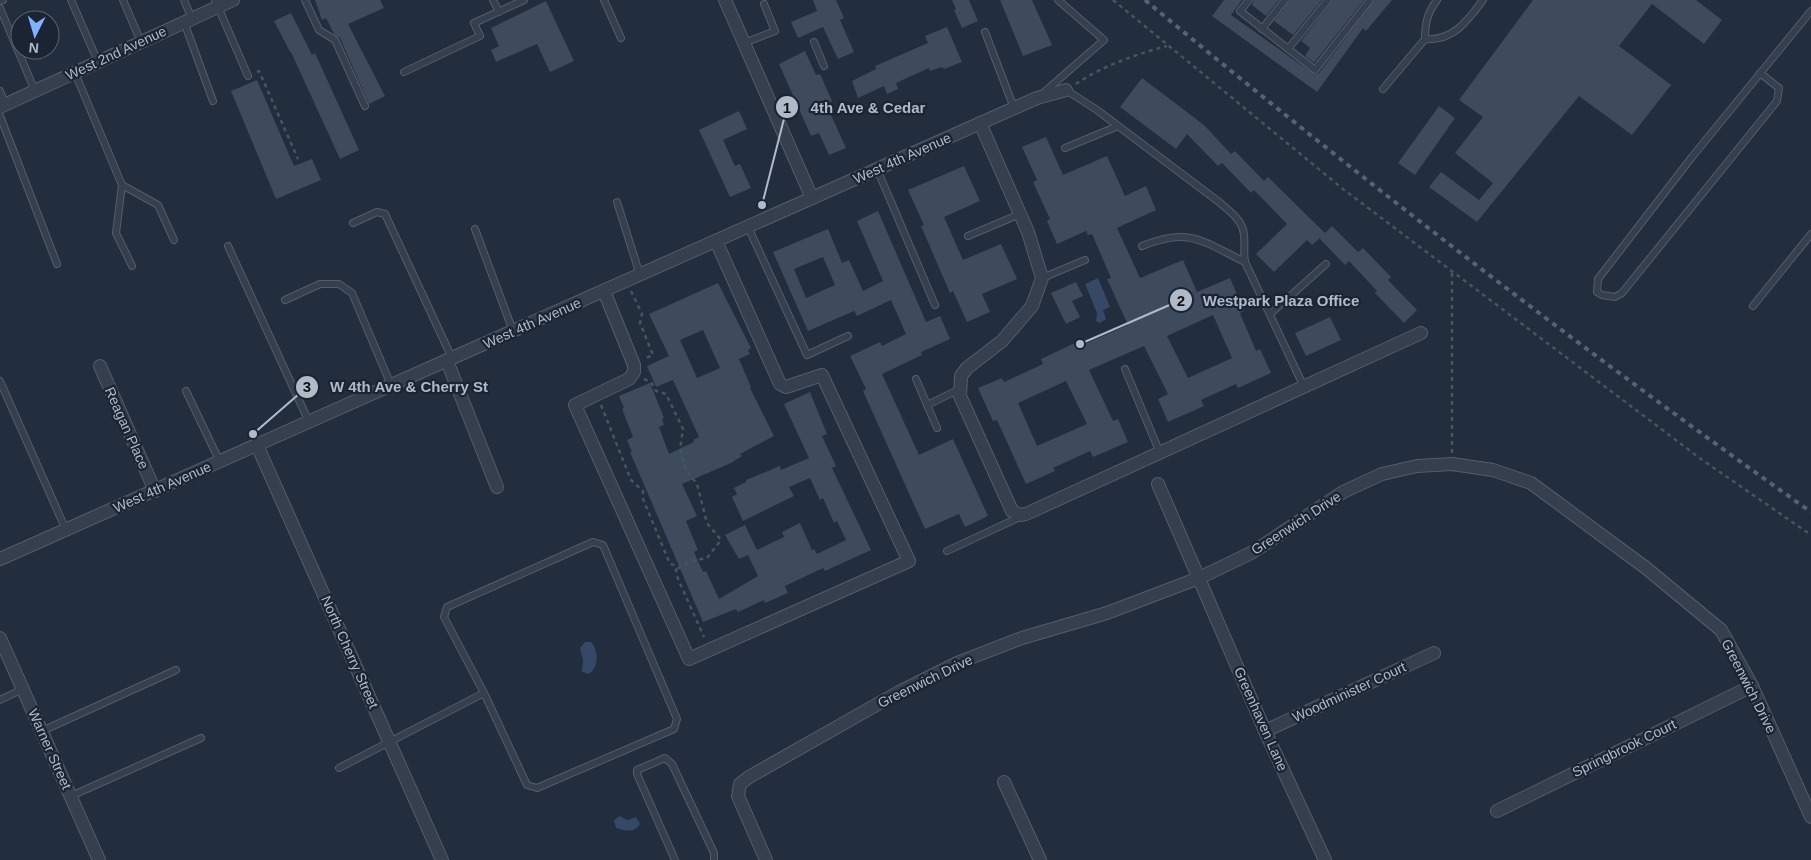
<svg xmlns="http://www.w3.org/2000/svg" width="1811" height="860" viewBox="0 0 1811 860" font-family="Arial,sans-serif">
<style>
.water{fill:#354865}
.building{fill:#3e4b5d;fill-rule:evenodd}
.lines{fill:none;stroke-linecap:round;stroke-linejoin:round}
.service-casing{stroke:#545d6b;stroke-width:8}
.minor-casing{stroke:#545d6b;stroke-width:14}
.path{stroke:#42585b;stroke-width:2.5;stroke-dasharray:4 4;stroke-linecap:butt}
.service{stroke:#363f4d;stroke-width:6}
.minor{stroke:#363f4d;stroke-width:12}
.rail{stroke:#576374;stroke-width:4;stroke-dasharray:5 5;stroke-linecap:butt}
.labels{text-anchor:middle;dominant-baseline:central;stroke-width:4.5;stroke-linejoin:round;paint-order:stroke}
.street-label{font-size:14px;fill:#b1bac9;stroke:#1b2432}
.leader{fill:none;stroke:#b1bac9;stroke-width:2}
.callout-dot{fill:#b1bac9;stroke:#1b2432;stroke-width:2}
.mark-label{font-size:15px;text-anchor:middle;font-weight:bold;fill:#111}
.callout-label{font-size:15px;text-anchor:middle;font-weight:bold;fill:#b1bac9;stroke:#1b2432;stroke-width:4.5;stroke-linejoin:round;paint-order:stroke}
</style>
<rect width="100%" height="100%" fill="#222d3d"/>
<g class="water">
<path d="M 1098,278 L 1110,307 L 1103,310 L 1106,319 L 1100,323 L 1096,321 L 1097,313 L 1085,284 Z"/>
<path d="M 585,642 L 591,642 C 599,651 599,667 589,674 L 582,672 L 583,660 L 580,648 Z"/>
<path d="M 620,816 L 627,820 L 636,817 L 640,824 C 635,833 625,831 616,828 L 614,820 Z"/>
</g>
<g class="building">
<path d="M 315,0 L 380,0 L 384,8 L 348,24 L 385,96 L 369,104 L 340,38 L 334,34 L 326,18 L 322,20 Z"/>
<path d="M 813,0 L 836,0 L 844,18 L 840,20 L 854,52 L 838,59 L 823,27 L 798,38 L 791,22 L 817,11 Z"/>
<path d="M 952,0 L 969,0 L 978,21 L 962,28 L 954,10 L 956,9 Z"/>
<path d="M 1000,0 L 1032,0 L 1052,45 L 1023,56 Z"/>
<path d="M 1224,0 L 1242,0 L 1231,15 L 1315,75 L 1319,73 L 1375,0 L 1392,0 L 1366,31 L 1363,28 L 1317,92 L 1212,16 Z"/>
<path d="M 1254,0 L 1279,0 L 1266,16 L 1252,5 Z"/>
<path d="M 1290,0 L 1322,0 L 1293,35 L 1274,21 Z"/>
<path d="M 1333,0 L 1364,0 L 1314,63 L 1305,56 L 1310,48 L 1301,41 Z"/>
<path d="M 1533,0 L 1696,0 L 1722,20 L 1704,44 L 1652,4 L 1619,46 L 1671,85 L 1632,135 L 1579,96 L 1477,222 L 1429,187 L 1441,172 L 1479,200 L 1493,183 L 1455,153 L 1483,117 L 1459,100 Z"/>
<path d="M 546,1 L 574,61 L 550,72 L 537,44 L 496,62 L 491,50 L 499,46 L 491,28 Z"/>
<path d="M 291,13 L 312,55 L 315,53 L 359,150 L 340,159 L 291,52 L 290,52 L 274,21 Z"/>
<path d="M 947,27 L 962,62 L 944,69 L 942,67 L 930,71 L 929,68 L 896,83 L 898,89 L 887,94 L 884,86 L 858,98 L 852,81 L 876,69 L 875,66 L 928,43 L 925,36 Z"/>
<path d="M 805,51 L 816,75 L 820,74 L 832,101 L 826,104 L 846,148 L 829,155 L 819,133 L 811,136 L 779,64 Z"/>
<path d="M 1142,78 L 1204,125 L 1231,154 L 1235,151 L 1264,181 L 1268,177 L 1325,233 L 1332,226 L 1358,252 L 1363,248 L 1391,277 L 1388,280 L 1417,310 L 1404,323 L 1375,293 L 1377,291 L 1349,261 L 1345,265 L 1319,238 L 1321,237 L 1312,245 L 1307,240 L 1274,272 L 1256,254 L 1287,224 L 1254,190 L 1251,193 L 1222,163 L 1218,166 L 1187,134 L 1176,149 L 1120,107 Z"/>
<path d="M 257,80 L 294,166 L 312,159 L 321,180 L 276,199 L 231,91 Z"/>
<path d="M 1439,106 L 1455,118 L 1415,175 L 1398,163 Z"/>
<path d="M 739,111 L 747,129 L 723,140 L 735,166 L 740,164 L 751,188 L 730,197 L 699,130 Z"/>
<path d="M 1046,137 L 1063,175 L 1107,156 L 1125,196 L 1146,186 L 1156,210 L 1117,228 L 1140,278 L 1183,260 L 1197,292 L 1230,278 L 1244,311 L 1240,313 L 1256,351 L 1260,349 L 1271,373 L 1238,388 L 1236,384 L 1201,400 L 1204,406 L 1168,422 L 1158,399 L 1168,394 L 1144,346 L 1089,370 L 1113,421 L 1118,419 L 1128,442 L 1093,457 L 1090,451 L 1053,468 L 1055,471 L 1026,484 L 997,420 L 993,421 L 978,388 L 1002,378 L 1004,382 L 1043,364 L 1041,359 L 1083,339 L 1085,344 L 1128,325 L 1107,279 L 1111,278 L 1092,234 L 1088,235 L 1086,231 L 1057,244 L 1047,221 L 1050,219 L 1033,182 L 1037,180 L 1022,147 ZM 1213,315 L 1232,358 L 1188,378 L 1167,336 ZM 1066,381 L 1087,424 L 1037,446 L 1018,403 Z"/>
<path d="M 964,166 L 980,201 L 944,217 L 963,260 L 1001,244 L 1017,279 L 982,294 L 990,312 L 967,322 L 953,291 L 950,293 L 921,226 L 924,225 L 908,190 Z"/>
<path d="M 878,211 L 926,322 L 940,316 L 950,339 L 921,352 L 922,355 L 882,374 L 919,455 L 953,439 L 988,516 L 965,527 L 959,514 L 925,529 L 863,391 L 866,389 L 850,356 L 880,342 L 882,346 L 906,334 L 891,300 L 857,316 L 854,311 L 808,331 L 773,252 L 828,229 L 842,263 L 849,260 L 863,291 L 883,281 L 857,221 ZM 823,257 L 835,285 L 806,298 L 794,269 Z"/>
<path d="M 1076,282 L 1083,296 L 1072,301 L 1080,317 L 1066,324 L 1051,293 Z"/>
<path d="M 718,283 L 751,348 L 748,350 L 750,354 L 739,359 L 751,387 L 750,388 L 774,436 L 740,454 L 742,456 L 731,463 L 682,484 L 697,516 L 686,521 L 698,550 L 694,552 L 703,572 L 706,571 L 719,599 L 758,576 L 748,555 L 739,559 L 725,535 L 745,525 L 757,550 L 784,537 L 782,532 L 800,523 L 812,550 L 814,549 L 817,554 L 846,540 L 837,521 L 834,523 L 823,498 L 820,500 L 810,478 L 789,487 L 794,496 L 743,521 L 732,497 L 737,494 L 734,488 L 746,482 L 746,480 L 780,466 L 781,470 L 809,458 L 784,404 L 810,392 L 827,434 L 822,436 L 836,466 L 832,468 L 871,550 L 825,571 L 823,568 L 785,586 L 788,593 L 765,603 L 764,600 L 738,612 L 736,609 L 703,622 L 630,452 L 632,452 L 627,440 L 633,437 L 622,409 L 624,408 L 619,396 L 650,383 L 664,418 L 662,419 L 664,425 L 659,427 L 669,454 L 694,442 L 693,440 L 699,437 L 673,380 L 656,387 L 647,366 L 669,356 L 649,314 ZM 703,330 L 720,368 L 697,378 L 680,340 Z"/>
<path d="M 1330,317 L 1341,340 L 1306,356 L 1295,333 Z"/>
</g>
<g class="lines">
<g class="service-casing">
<g id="service">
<path d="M 71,0 L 98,62"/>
<path d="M 123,0 L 141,42"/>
<path d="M 184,0 L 192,19"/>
<path d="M 215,0 L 248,76"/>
<path d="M 305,0 L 319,30 L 335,40 L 365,106"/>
<path d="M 493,0 L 499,12"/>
<path d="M 604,0 L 621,38"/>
<path d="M 1249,0 L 1240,11 L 1315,70 L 1370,0"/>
<path d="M 0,1 L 3,0"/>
<path d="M 0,8 L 35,91"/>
<path d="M 184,22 L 213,101"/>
<path d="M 1262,29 L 1285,0"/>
<path d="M 985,32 L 1014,108"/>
<path d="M 1425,39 C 1425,24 1427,13 1437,0"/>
<path d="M 814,42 L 824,66"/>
<path d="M 744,43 L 775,31 L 764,4"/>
<path d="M 1288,49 L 1328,0"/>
<path d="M 404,72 L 480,36 L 474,23 L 524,0"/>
<path d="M 75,73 L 122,185 L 116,233 L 132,266"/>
<path d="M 1760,73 L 1779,88 L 1777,101 L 1622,293 L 1615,297 L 1602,295 L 1597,292 L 1598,279 L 1692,157 L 1811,11"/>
<path d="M 1383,89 L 1425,39 C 1454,41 1467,21 1483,0"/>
<path d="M 1066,90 L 1097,110 L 1219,202 C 1227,209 1241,219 1243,230 C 1246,240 1243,251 1245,262 L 1304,387"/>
<path d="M 0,91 L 5,104"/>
<path d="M 1042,94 L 1104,40 L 1058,0"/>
<path d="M 0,116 L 57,264"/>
<path d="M 1065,148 L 1118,126"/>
<path d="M 877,169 L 935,305"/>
<path d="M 122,185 L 158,205 L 174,240"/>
<path d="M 617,202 L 640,275"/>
<path d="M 353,223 L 377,212 L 385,214 L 452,358"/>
<path d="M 748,227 L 807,355 L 848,336"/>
<path d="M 475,229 L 513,331"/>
<path d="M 968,236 L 1020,214"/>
<path d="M 228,246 L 309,422"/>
<path d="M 1142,246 C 1190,227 1202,241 1245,262"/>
<path d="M 1042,278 L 1085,260"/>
<path d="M 285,300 L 320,284 L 339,284 L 352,293 L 391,385"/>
<path d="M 1753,306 L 1811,234"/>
<path d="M 1270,314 L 1326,264"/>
<path d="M 1125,369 L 1160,453"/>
<path d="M 916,379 L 937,428"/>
<path d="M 0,381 L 66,530"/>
<path d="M 186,391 L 220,462"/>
<path d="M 927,405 L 960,389"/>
<path d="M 593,542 L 603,545 L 677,719 L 674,729 L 537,788 L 527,785 L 484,693 L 444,617 L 447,607 Z"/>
<path d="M 947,551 L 1022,516"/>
<path d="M 0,700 L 23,689"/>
<path d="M 42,731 L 176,670"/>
<path d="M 339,768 L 484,693"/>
<path d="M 71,796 L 201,738"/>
<path d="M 675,860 L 637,774 L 637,770 L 665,758 L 672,764 L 714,853 L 714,860"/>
</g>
</g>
<g class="minor-casing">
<g id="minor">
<path d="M 725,0 L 812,198"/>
<path d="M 0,107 L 233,0"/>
<path d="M 980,123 L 1028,232 L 1042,278 L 1032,306 L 1002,341 L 967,368 L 961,376 L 960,396 L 1012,511 L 1020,515 L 1026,514 L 1421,333"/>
<path d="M 604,291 L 634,365 L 634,372 L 629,379 L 575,405 L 689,659 L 909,561 L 822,375 L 786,387 L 780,384 L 716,241"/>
<path d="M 447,361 L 497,487"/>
<path d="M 100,366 L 155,491"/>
<path d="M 257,445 L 442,860"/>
<path d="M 1158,484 L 1265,731 L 1325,860"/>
<path d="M 0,559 L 1037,98 L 1066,90"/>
<path d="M 0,638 L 99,860"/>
<path d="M 1265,731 L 1434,653"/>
<path d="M 1004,782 L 1040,860"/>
<path d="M 1497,811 L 1752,686"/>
<path d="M 766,860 L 738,796 L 740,784 L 749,777 L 899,692 L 957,663 L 1022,638 L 1107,613 L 1199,578 L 1253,552 L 1343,492 L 1382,474 L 1417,466 L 1452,464 L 1493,470 L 1531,483 L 1646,568 L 1721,630 L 1752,686 L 1811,817"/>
</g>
</g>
<g class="path">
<path d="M 1113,0 L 1343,189 L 1701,459 L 1811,535"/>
<path d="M 257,72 L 259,71 L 298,159"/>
<path d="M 1076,84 C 1102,66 1137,54 1167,46"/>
<path d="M 631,291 L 642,314 L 640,323 L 653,355 L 646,358"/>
<path d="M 644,379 L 651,382 L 656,391 L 666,394 L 683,429 L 680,449 L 686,470 L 697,484 L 707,523 L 721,540 L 707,558 L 691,561 L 677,569"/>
<path d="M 601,405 L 631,480 L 643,491 L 643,499 L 670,564 L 675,565 L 678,579 L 704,637"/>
<path d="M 1452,453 L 1452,272"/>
</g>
<use href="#service" class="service"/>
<use href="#minor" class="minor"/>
<path class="rail" d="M 1145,0 C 1360,179 1582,350 1811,512"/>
</g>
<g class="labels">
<g class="street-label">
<text transform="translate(116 53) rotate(-25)">West 2nd Avenue</text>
<text transform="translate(902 158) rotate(-24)">West 4th Avenue</text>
<text transform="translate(532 323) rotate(-24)">West 4th Avenue</text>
<text transform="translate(127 428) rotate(66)">Reagan Place</text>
<text transform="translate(162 487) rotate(-24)">West 4th Avenue</text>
<text transform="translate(1296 523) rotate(-33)">Greenwich Drive</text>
<text transform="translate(350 652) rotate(66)">North Cherry Street</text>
<text transform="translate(925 681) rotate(-26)">Greenwich Drive</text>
<text transform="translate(1749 686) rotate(63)">Greenwich Drive</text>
<text transform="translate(1349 692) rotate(-25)">Woodminister Court</text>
<text transform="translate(1261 719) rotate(66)">Greenhaven Lane</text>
<text transform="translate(1624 748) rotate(-26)">Springbrook Court</text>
<text transform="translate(50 749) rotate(66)">Warner Street</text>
</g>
</g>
<path class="leader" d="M762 205L787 107M1080 344L1181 300M253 434L307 387"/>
<g class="callout-dot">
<circle cx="762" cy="205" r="5"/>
<circle cx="1080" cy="344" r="5"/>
<circle cx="253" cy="434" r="5"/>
<circle cx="787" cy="107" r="12"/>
<circle cx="1181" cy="300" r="12"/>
<circle cx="307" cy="387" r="12"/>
</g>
<g class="mark-label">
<text x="787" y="113">1</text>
<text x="1181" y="306">2</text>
<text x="307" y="392">3</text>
</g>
<g class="callout-label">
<text x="868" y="113">4th Ave &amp; Cedar</text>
<text x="1281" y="306">Westpark Plaza Office</text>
<text x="409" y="392">W 4th Ave &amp; Cherry St</text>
</g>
<g transform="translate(35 35) rotate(185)"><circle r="24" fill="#1b2432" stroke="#57606e"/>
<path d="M0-4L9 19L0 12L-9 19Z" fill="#82b1fd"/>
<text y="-8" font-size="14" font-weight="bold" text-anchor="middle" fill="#b1bac9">N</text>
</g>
</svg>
